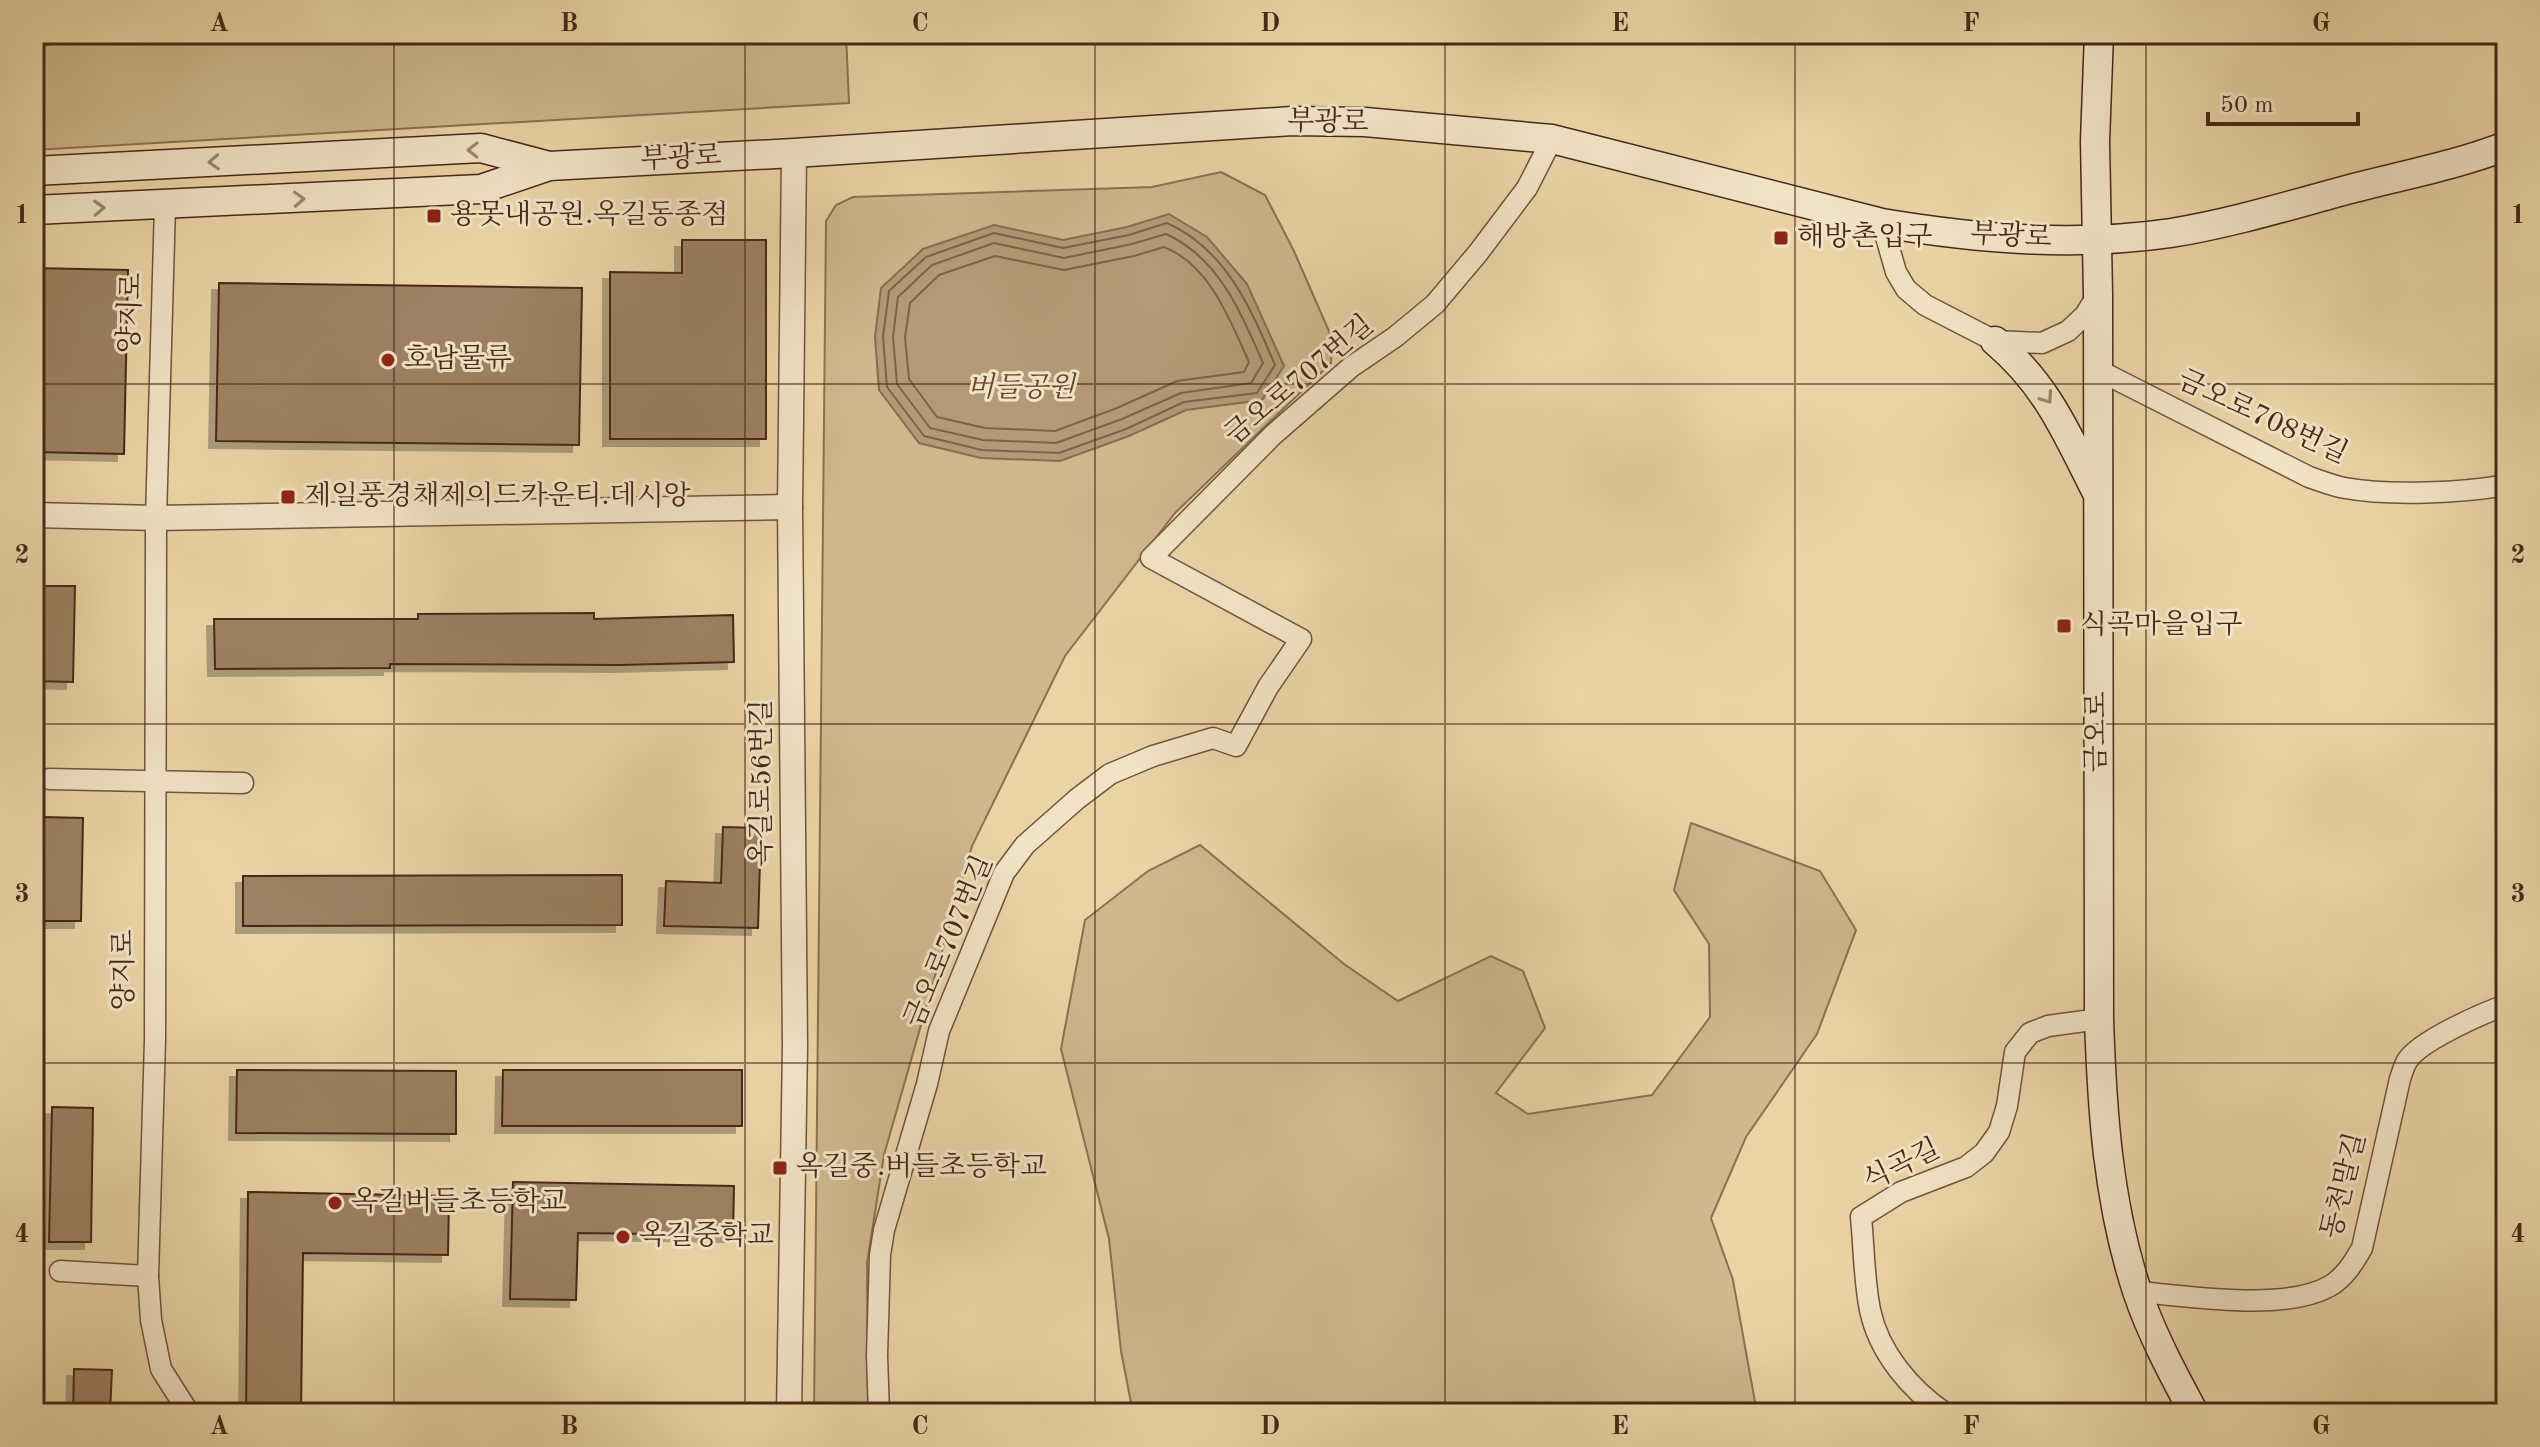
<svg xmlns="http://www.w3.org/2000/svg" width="2540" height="1447" viewBox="0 0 2540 1447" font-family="'Old Standard TT','Noto Serif KR',serif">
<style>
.green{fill:#cfb78e;stroke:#8c7053;stroke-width:2}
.water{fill:#b39a76;stroke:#896c50;stroke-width:2}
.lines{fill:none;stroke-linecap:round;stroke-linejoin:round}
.shore{stroke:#7e6147;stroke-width:2}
.building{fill:#9d8162;stroke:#492818;stroke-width:2;filter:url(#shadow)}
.minor-casing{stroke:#71533c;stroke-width:23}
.tertiary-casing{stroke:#71533c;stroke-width:27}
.secondary-casing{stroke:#492818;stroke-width:31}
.minor{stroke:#f1e3c5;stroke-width:20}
.tertiary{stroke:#f1e3c5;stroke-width:24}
.secondary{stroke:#f1e3c5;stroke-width:28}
.oneway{stroke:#9d866e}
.grid{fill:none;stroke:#492818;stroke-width:2;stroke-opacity:0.55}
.poi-dot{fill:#8f2418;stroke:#f1e3c5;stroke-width:3}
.labels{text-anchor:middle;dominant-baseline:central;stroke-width:6;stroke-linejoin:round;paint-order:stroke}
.street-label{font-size:28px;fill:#492818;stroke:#f1e3c5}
.poi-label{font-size:28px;fill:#492818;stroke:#f1e3c5;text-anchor:start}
.park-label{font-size:28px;font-style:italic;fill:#644530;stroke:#f1e3c5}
.neatline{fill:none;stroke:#492818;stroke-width:3}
.grid-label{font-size:26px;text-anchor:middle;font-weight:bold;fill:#492818}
</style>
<defs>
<filter id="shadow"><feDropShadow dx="-7" dy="7" stdDeviation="0" flood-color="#0004"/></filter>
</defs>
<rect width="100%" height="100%" fill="#ead4a6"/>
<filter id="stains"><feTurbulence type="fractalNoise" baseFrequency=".0025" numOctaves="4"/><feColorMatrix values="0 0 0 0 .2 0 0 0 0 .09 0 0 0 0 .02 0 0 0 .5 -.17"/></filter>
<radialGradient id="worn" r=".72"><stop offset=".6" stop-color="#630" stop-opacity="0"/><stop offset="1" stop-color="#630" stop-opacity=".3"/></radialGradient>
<g class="green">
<path d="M 79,34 L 846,34 L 849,103 L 34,150 L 34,50 Z"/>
<path d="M 1221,172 L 1265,195 L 1293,249 L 1332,338 L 1331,363 L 1175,513 L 1065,656 L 972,846 L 884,1155 L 867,1263 L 868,1413 L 814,1413 L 826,221 L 836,205 L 853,197 L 1152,187 Z"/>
<path d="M 1691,823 L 1820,871 L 1856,930 L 1817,1034 L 1746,1137 L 1711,1218 L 1733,1280 L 1757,1413 L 1133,1413 L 1121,1351 L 1109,1239 L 1061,1049 L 1085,920 L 1148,871 L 1200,845 L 1344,964 L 1398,1001 L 1491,956 L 1523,971 L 1545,1028 L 1496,1093 L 1528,1114 L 1652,1095 L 1710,1017 L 1709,944 L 1674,890 Z"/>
</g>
<path class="water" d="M 1169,214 L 1207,237 L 1247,284 L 1284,366 L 1262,400 L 1186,410 L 1129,436 L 1060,461 L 981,458 L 919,443 L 879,390 L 875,337 L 881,288 L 923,249 L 994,225 L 1063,240 L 1127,227 Z"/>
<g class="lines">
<g class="shore">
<path d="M 1167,223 C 1226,249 1251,309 1275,365 L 1257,393 L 1184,402 L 1126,429 L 1059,453 L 982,450 L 924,436 L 887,387 L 883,337 L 889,291 L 926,257 L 994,233 L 1063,248 L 1129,235 Z"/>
<path d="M 1166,234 C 1219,258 1241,313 1263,363 L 1251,383 L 1181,393 L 1122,419 L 1056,443 L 983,440 L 930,428 L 897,384 L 893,337 L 898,297 L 932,265 L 994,243 L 1064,258 L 1132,244 Z"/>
<path d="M 1164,247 C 1210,265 1230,320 1249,362 L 1244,372 L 1177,381 L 1117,408 L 1055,431 L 985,428 L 937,417 L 909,379 L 905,337 L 910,303 L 939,275 L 995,256 L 1064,270 L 1134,256 Z"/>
</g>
</g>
<g class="building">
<path d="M 682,240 L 766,240 L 766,439 L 610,439 L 610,272 L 682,273 Z"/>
<path d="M 34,268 L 128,270 L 124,454 L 34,452 Z"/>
<path d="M 219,283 L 582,288 L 579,445 L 216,441 Z"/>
<path d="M 34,586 L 75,586 L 73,682 L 34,681 Z"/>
<path d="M 594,613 L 594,619 L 733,615 L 734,662 L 621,665 L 390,664 L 390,668 L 215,669 L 214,619 L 418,619 L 418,614 Z"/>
<path d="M 43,817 L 83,818 L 81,921 L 34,921 L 34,874 L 42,874 Z"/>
<path d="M 723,827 L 761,828 L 758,928 L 664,926 L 666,881 L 721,883 Z"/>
<path d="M 622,875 L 622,925 L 243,926 L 243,876 Z"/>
<path d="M 237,1070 L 456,1071 L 456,1134 L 236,1133 Z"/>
<path d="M 503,1070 L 742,1070 L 742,1126 L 502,1126 Z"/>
<path d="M 52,1107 L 93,1108 L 91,1242 L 49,1242 Z"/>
<path d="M 513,1182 L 734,1186 L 733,1235 L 578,1233 L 576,1300 L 510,1299 Z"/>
<path d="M 248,1192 L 449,1196 L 448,1255 L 303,1253 L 301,1413 L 246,1413 Z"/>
<path d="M 74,1369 L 112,1370 L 110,1413 L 73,1413 Z"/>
</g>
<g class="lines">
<g class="minor-casing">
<g id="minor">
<path d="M 165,206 L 156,518 L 155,1040 L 148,1276 L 151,1320 L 161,1369 L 189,1413"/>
<path d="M 1882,223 L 1896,272 L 1906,289 L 1925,305 L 1995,341 L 2042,343 L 2068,331 L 2085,315 L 2097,296"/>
<path d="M 2098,370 L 2309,477 C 2321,481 2333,486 2345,488 C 2389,496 2463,493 2506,485"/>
<path d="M 49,779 L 243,783"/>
<path d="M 60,1271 L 148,1276"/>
<path d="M 2138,1292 C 2190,1296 2284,1312 2330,1286 C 2345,1277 2354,1262 2362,1248 L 2400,1079 C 2402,1073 2404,1066 2407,1061 C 2419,1041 2483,1013 2506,1005"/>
<path d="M 879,1413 L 877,1356 L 880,1255 L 884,1230 L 927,1084 L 939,1031 L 1004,873 L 1025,845 L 1077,799 L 1110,774 L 1153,756 L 1213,738 L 1236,746 L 1268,687 L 1301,639 L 1151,558 L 1273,435 L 1351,367 L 1395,337 L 1435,304 L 1478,253 L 1527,188 L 1552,139"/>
<path d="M 1945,1413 C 1911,1390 1879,1353 1870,1310 C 1864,1280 1864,1248 1861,1217 L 1901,1192 L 1966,1167 L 1984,1153 L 1999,1132 L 2007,1106 L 2015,1052 L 2030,1033 L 2048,1026 L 2099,1019"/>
</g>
</g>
<g class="tertiary-casing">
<g id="tertiary">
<path d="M 34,515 L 156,518 L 790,507"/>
<path d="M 789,1413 L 795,1046 L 790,507 L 794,153"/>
</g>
</g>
<g class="secondary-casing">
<g id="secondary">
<path d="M 2099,34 L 2095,141 L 2098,295 L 2099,1019 C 2102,1110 2108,1203 2137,1291 C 2151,1333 2173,1374 2194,1413"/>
<path d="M 34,171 L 481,148 L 549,166"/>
<path d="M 34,210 L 481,189 L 549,166 L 794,153 L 1292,121 L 1365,122 L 1552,139 L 1882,223 C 1978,239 2074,247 2171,233 C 2233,223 2294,204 2354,188 C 2404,175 2457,165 2506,146"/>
<path d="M 1995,341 C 2047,385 2066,432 2096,491"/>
</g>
</g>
<use href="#minor" class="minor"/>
<use href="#tertiary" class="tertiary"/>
<use href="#secondary" class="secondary"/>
</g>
<defs><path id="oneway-chevron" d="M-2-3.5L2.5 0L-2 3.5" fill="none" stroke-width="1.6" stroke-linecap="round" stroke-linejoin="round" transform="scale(2)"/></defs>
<g class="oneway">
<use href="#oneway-chevron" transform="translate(473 150) rotate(-179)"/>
<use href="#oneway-chevron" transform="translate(214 162) rotate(177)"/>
<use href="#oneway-chevron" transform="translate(299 199) rotate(-3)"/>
<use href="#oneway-chevron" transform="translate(99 208) rotate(-2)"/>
<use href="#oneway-chevron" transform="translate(2047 398) rotate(55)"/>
</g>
<path class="grid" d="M 394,34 L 394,1413M 745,34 L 745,1413M 1095,34 L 1095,1413M 1445,34 L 1445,1413M 1795,34 L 1795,1413M 2146,34 L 2146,1413M 34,384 L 2506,384M 34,724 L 2506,724M 34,1063 L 2506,1063"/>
<g class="poi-dot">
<rect x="426" y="208" width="16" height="16" rx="4"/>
<rect x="1773" y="230" width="16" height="16" rx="4"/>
<circle cx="388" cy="360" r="8"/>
<rect x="280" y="489" width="16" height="16" rx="4"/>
<rect x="2056" y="618" width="16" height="16" rx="4"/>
<rect x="772" y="1160" width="16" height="16" rx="4"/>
<circle cx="335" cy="1203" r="8"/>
<circle cx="623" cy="1237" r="8"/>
</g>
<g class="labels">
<g class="street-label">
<text transform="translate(1328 123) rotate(1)">부광로</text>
<text transform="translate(681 159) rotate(-3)">부광로</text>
<text transform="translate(2011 237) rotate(3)">부광로</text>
<text transform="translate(132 313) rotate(-88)">양지로</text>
<text transform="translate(1300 381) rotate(-40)">금오로707번길</text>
<text transform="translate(2262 418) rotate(25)">금오로708번길</text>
<text transform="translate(2098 732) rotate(-90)">금오로</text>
<text transform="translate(763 783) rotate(-90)">옥길로56번길</text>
<text transform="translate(950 942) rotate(-67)">금오로707번길</text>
<text transform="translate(125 970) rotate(-90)">양지로</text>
<text transform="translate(1902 1166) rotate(-26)">식곡길</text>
<text transform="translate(2345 1186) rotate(-76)">동천말길</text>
</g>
<g class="poi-label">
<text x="450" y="216">용못내공원.옥길동종점</text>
<text x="1797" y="238">해방촌입구</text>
<text x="404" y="360">호남물류</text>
<text x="304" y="497">제일풍경채제이드카운티.데시앙</text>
<text x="2080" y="626">식곡마을입구</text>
<text x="796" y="1168">옥길중.버들초등학교</text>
<text x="351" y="1203">옥길버들초등학교</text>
<text x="639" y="1237">옥길중학교</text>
</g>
<g class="park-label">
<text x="1021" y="389">버들공원</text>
</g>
</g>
<rect width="2540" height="1447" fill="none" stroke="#ead4a6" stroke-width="88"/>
<path d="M2208 112v12h150v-12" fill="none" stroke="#492818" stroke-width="4"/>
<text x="2220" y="112" font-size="24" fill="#492818" stroke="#f1e3c5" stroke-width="6" paint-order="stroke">50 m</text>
<rect x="44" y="44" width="2452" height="1359" class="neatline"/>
<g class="grid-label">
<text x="219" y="31">A</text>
<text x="569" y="31">B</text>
<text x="920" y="31">C</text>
<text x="1270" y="31">D</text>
<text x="1620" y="31">E</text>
<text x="1971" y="31">F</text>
<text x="2321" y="31">G</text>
<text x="22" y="223">1</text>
<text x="2518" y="223">1</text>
<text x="22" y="563">2</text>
<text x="2518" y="563">2</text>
<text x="22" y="902">3</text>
<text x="2518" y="902">3</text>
<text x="22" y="1242">4</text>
<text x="2518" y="1242">4</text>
<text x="219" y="1434">A</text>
<text x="569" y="1434">B</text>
<text x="920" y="1434">C</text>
<text x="1270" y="1434">D</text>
<text x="1620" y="1434">E</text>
<text x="1971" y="1434">F</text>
<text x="2321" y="1434">G</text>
</g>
<rect width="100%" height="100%" filter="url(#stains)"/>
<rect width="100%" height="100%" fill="url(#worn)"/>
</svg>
